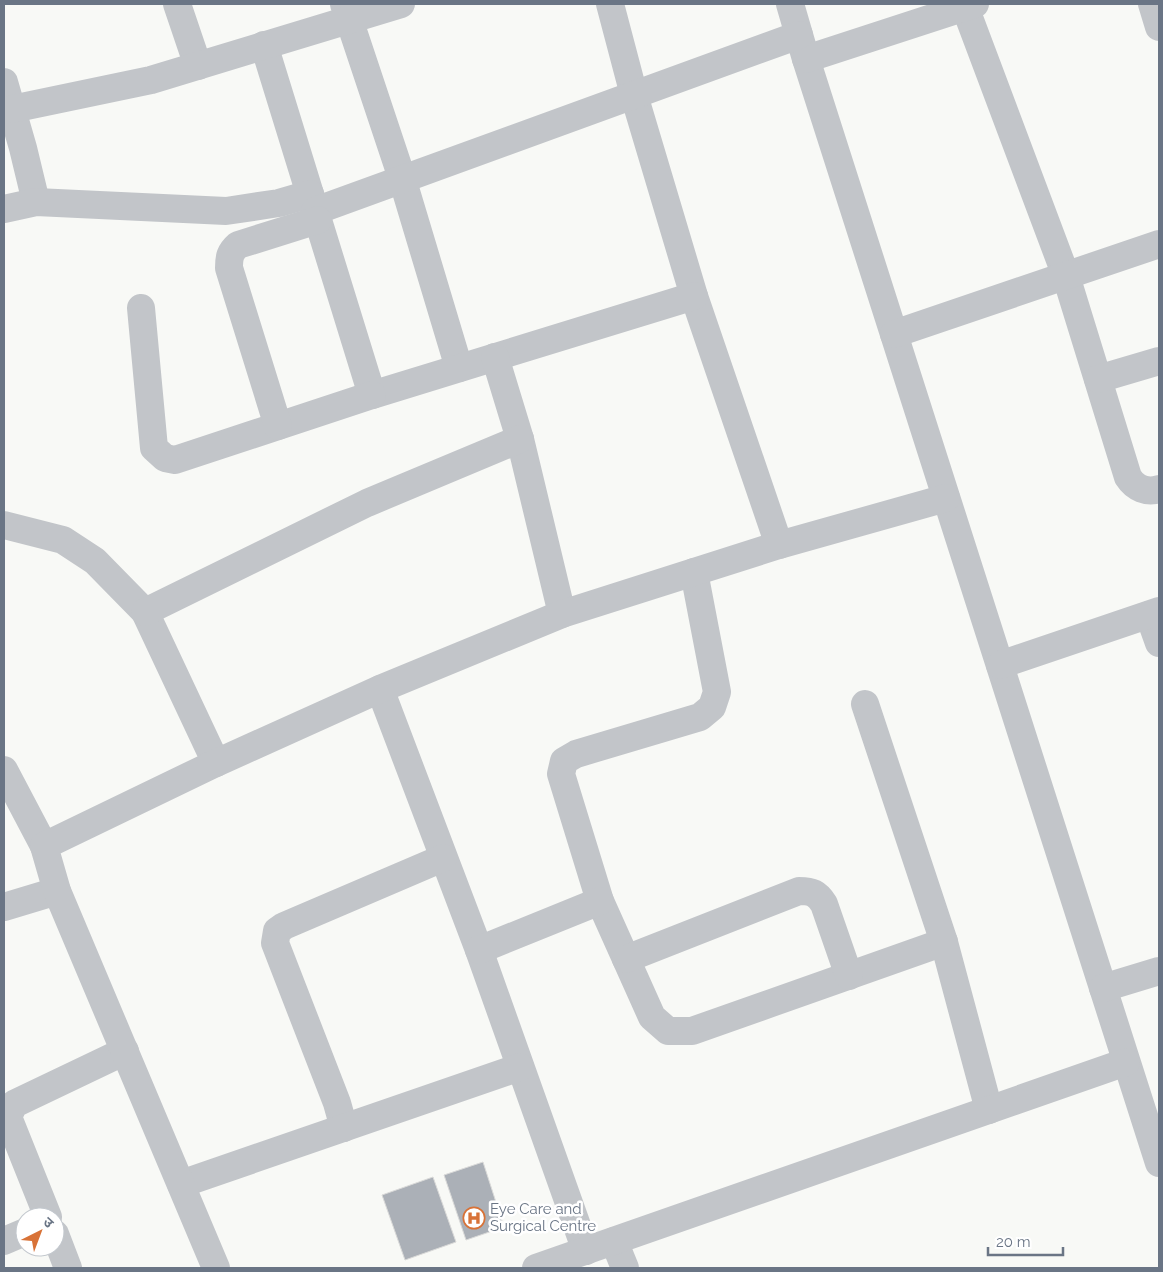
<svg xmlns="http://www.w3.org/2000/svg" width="1163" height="1272" viewBox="0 0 1163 1272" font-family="Raleway,'Noto Sans Devanagari',sans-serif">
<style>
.building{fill:#abb0b7;stroke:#dadad9}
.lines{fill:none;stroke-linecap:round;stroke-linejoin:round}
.minor{stroke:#c2c5c9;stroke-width:28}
.labels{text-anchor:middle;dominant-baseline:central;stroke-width:5;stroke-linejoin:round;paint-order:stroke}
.poi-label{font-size:15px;fill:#6a7585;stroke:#fff;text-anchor:start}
</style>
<rect width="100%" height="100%" fill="#f8f9f6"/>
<g class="building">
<path d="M 483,1162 L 504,1227 L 466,1240 L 444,1175 Z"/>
<path d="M 433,1177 L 456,1242 L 405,1260 L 382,1195 Z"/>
</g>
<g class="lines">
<g class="minor">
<path d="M 177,4 L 198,66"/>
<path d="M 344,4 L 402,178 L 459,368"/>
<path d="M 610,4 L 634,95 L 694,296 L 779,545"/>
<path d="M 790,4 L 806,59 L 1159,1163"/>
<path d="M 1152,4 L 1159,27"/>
<path d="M 965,7 L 1066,276 L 1128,477 C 1135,488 1147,493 1159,489"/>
<path d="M 264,45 L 372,395 L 694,296"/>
<path d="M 806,59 L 975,4"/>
<path d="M 4,82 L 23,148 L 36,202"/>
<path d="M 12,109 L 151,80 L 401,4"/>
<path d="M 4,209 L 36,202 L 226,211 L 279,203 L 310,194"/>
<path d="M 315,211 L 799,35"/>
<path d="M 141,308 L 154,448 L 165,458 L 175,460 L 372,395"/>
<path d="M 894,334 L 1159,244"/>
<path d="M 495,357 L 520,439 L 562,614"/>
<path d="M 1098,379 L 1159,361"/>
<path d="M 278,426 L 229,268 C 229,257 230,252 238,245 L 318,220"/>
<path d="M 4,525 L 63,540 L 95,561 L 145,612 L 216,763"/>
<path d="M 694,572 L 717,692 L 712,707 L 700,717 L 576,754 L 564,761 L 561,774 L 600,901 L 652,1017 L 668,1031 L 692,1031 L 944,942"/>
<path d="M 145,612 L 367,503 L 520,439"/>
<path d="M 1149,615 L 1159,643"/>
<path d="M 1000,665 L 1159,611"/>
<path d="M 380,689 L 479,950 L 586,1251"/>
<path d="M 865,704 L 944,942 L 989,1110"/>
<path d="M 4,770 L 44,846"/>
<path d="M 4,907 L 57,891"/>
<path d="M 479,950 L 600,901"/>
<path d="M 626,959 L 799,891 C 812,891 817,893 824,904 L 849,976"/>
<path d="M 1103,988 L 1159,971"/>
<path d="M 344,1128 L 337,1103 L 275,943 L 277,931 L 284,926 L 443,858"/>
<path d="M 181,1184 L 520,1067"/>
<path d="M 48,1217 L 8,1117 L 14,1104 L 125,1051"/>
<path d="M 55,1234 L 68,1268"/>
<path d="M 4,1241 L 25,1232"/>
<path d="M 614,1241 L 625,1268"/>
<path d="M 216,1268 L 57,891 L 44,846 L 216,763 L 380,689 L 562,614 L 779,545 L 946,498"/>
<path d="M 536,1268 L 1126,1062"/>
</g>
</g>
<defs>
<g id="hospital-ring" transform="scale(1.125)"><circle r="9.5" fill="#fff" stroke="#d87237" stroke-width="1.5"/><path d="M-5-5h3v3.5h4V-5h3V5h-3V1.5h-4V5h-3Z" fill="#d87237"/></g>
</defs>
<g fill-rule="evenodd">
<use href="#hospital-ring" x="474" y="1218"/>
</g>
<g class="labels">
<g class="poi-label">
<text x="490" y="1209">Eye Care and<tspan x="490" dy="17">Surgical Centre</tspan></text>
</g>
</g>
<rect width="1163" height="1272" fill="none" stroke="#6a7585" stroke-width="10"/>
<g transform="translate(40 1232) rotate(42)"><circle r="24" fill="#ffffff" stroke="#c3c8ce"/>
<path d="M0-4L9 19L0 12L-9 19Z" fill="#d87237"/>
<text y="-8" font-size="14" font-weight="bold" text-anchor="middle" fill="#6a7585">उ</text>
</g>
<path d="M988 1247v8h75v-8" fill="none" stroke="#6a7585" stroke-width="2.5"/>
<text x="996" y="1247" font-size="15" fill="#6a7585" stroke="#ffffff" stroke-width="4" paint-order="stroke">20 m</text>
</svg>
